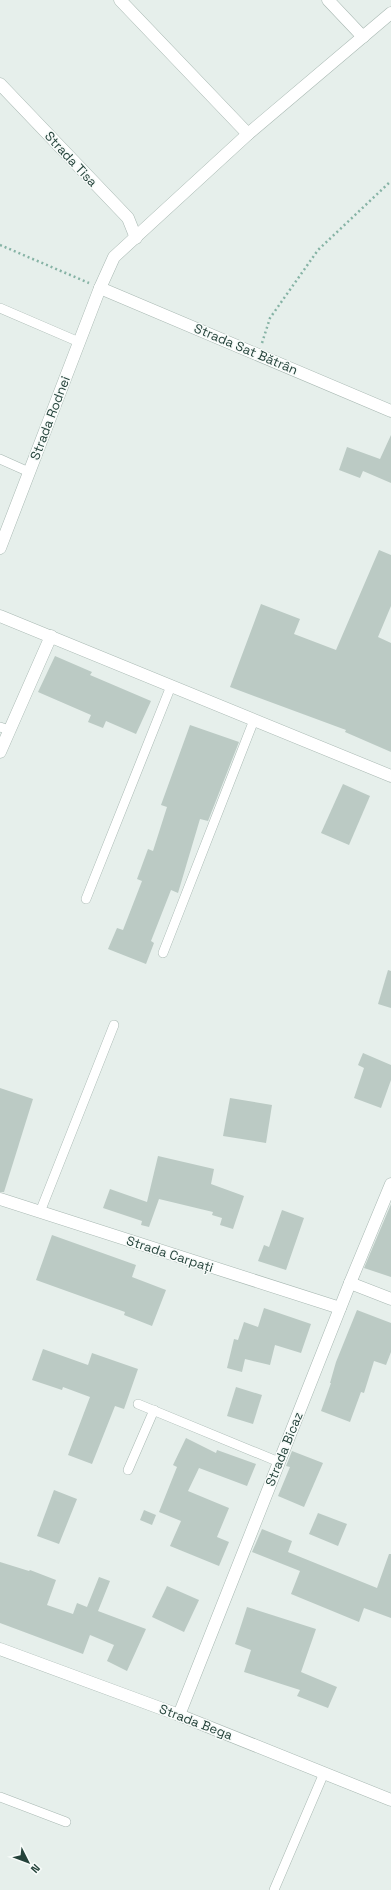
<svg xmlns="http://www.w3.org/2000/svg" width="391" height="1890" viewBox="0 0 391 1890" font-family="'Space Grotesk',sans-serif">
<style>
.building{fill:#bbcac4}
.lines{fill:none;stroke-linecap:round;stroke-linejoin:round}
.lane-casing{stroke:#a8b8b2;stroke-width:10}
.street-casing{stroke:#a8b8b2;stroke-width:13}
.path{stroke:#86b3a5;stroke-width:2.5;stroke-dasharray:2 3;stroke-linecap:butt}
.lane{stroke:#fff;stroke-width:9}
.street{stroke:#fff;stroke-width:12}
.labels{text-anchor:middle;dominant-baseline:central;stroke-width:3;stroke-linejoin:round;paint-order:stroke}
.street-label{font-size:13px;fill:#24423a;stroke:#f7fbf9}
</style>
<rect width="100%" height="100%" fill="#e6efeb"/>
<g class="building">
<path d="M 391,435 L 391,483 L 363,471 L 360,478 L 339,470 L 347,447 L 380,459 Z"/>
<path d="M 379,550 L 391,555 L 391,606 L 378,637 L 391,643 L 391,752 L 345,732 L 346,730 L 230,687 L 261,604 L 300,619 L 294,634 L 336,650 Z"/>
<path d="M 55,656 L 92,672 L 90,675 L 151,701 L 136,734 L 106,721 L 103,728 L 88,722 L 91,715 L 38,692 Z"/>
<path d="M 190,725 L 239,742 L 208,821 L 200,819 L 178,893 L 171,890 L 151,941 L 154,943 L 146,964 L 108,949 L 117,928 L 123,930 L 142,881 L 137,879 L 148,849 L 153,851 L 167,807 L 161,805 Z"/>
<path d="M 343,784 L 370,796 L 349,845 L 321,833 Z"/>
<path d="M 388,970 L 391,971 L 391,1008 L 378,1004 Z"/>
<path d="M 363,1053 L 391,1065 L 391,1080 L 381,1108 L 354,1098 L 364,1068 L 358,1065 Z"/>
<path d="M 0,1088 L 33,1099 L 4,1192 L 0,1192 Z"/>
<path d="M 230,1098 L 272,1105 L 266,1143 L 223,1136 Z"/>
<path d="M 158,1156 L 214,1169 L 211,1184 L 244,1196 L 233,1229 L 220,1225 L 222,1218 L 212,1215 L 213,1212 L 159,1199 L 149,1227 L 141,1225 L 142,1221 L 103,1208 L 110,1189 L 147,1202 Z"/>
<path d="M 391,1204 L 391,1277 L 364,1268 Z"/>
<path d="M 282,1210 L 304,1218 L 286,1270 L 258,1261 L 264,1245 L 269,1247 Z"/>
<path d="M 52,1235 L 136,1265 L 132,1277 L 166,1290 L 152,1326 L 124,1315 L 125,1312 L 36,1280 Z"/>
<path d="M 264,1308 L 311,1324 L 301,1353 L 275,1345 L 270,1365 L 245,1359 L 242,1372 L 227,1368 L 234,1339 L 238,1340 L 244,1322 L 258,1327 Z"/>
<path d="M 357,1310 L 391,1323 L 391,1352 L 386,1365 L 374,1361 L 364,1393 L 361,1392 L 350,1422 L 321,1411 L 331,1383 L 330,1383 L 336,1362 Z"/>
<path d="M 43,1349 L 88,1365 L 92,1353 L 138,1369 L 124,1409 L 115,1406 L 92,1464 L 68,1455 L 90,1397 L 63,1387 L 62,1390 L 32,1380 Z"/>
<path d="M 236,1387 L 262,1395 L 253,1424 L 227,1416 Z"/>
<path d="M 186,1438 L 216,1453 L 217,1450 L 256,1464 L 247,1486 L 199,1468 L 188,1491 L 229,1508 L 217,1537 L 229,1542 L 219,1566 L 170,1546 L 181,1521 L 159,1512 L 177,1467 L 173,1465 Z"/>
<path d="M 292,1451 L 323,1463 L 304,1507 L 278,1496 L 290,1467 L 286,1466 Z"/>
<path d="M 54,1490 L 77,1499 L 59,1544 L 37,1536 Z"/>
<path d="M 144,1510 L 156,1515 L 152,1525 L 140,1520 Z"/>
<path d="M 318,1513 L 347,1524 L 338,1546 L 309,1534 Z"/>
<path d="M 262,1529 L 292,1541 L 288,1552 L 377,1588 L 389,1554 L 391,1554 L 391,1618 L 364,1608 L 359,1622 L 291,1594 L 300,1571 L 252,1552 Z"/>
<path d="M 0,1562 L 29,1571 L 30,1570 L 56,1580 L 47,1605 L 73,1614 L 77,1603 L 87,1607 L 99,1577 L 110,1581 L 98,1611 L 146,1629 L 127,1671 L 107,1661 L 114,1645 L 90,1635 L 83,1654 L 0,1623 Z"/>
<path d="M 167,1586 L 199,1600 L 184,1632 L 152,1617 Z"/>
<path d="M 247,1607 L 316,1629 L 301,1672 L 337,1687 L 328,1708 L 297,1696 L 300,1690 L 244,1672 L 251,1650 L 235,1644 Z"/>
</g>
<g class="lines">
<g class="lane-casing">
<g id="lane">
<path d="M 0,308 L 79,342"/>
<path d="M 0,459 L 29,472"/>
<path d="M 0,727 L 9,730"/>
<path d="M 86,899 L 171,686"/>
<path d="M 163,953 L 254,720"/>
<path d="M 40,1212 L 114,1025"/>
<path d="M 138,1404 L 279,1462"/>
<path d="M 128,1470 L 154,1410"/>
<path d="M 0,1797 L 66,1822"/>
<path d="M 274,1890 L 324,1773"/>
</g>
</g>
<g class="street-casing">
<g id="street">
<path d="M 328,0 L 363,37"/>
<path d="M 0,84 L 128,218 L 136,238"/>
<path d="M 248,134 L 391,13"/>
<path d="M 100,288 L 391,411"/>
<path d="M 0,548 L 100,288 L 114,257 L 248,134 L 120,0"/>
<path d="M 0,616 L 391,776"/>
<path d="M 0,752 L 51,636"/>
<path d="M 0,1199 L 340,1308"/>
<path d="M 350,1283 L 391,1299"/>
<path d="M 0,1649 L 179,1715 L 391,1800"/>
<path d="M 179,1715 L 350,1283 L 391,1184"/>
</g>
</g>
<g class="path">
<path d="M 0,245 L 89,283"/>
<path d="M 262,343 L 270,318 L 318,250 L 391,181"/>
</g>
<use href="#lane" class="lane"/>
<use href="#street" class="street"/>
</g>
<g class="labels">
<g class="street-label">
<text transform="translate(71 159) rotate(47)">Strada Tisa</text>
<text transform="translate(246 349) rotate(23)">Strada Sat Bătrân</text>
<text transform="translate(50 418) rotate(-69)">Strada Rodnei</text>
<text transform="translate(170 1254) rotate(18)">Strada Carpați</text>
<text transform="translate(284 1449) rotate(-68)">Strada Bicaz</text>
<text transform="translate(196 1722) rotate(21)">Strada Bega</text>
</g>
</g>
<g transform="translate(28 1862) rotate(132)" stroke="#f7fbf9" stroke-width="3" paint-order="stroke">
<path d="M0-3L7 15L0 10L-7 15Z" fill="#24423a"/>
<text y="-6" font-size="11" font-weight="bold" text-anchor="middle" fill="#24423a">N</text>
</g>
</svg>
